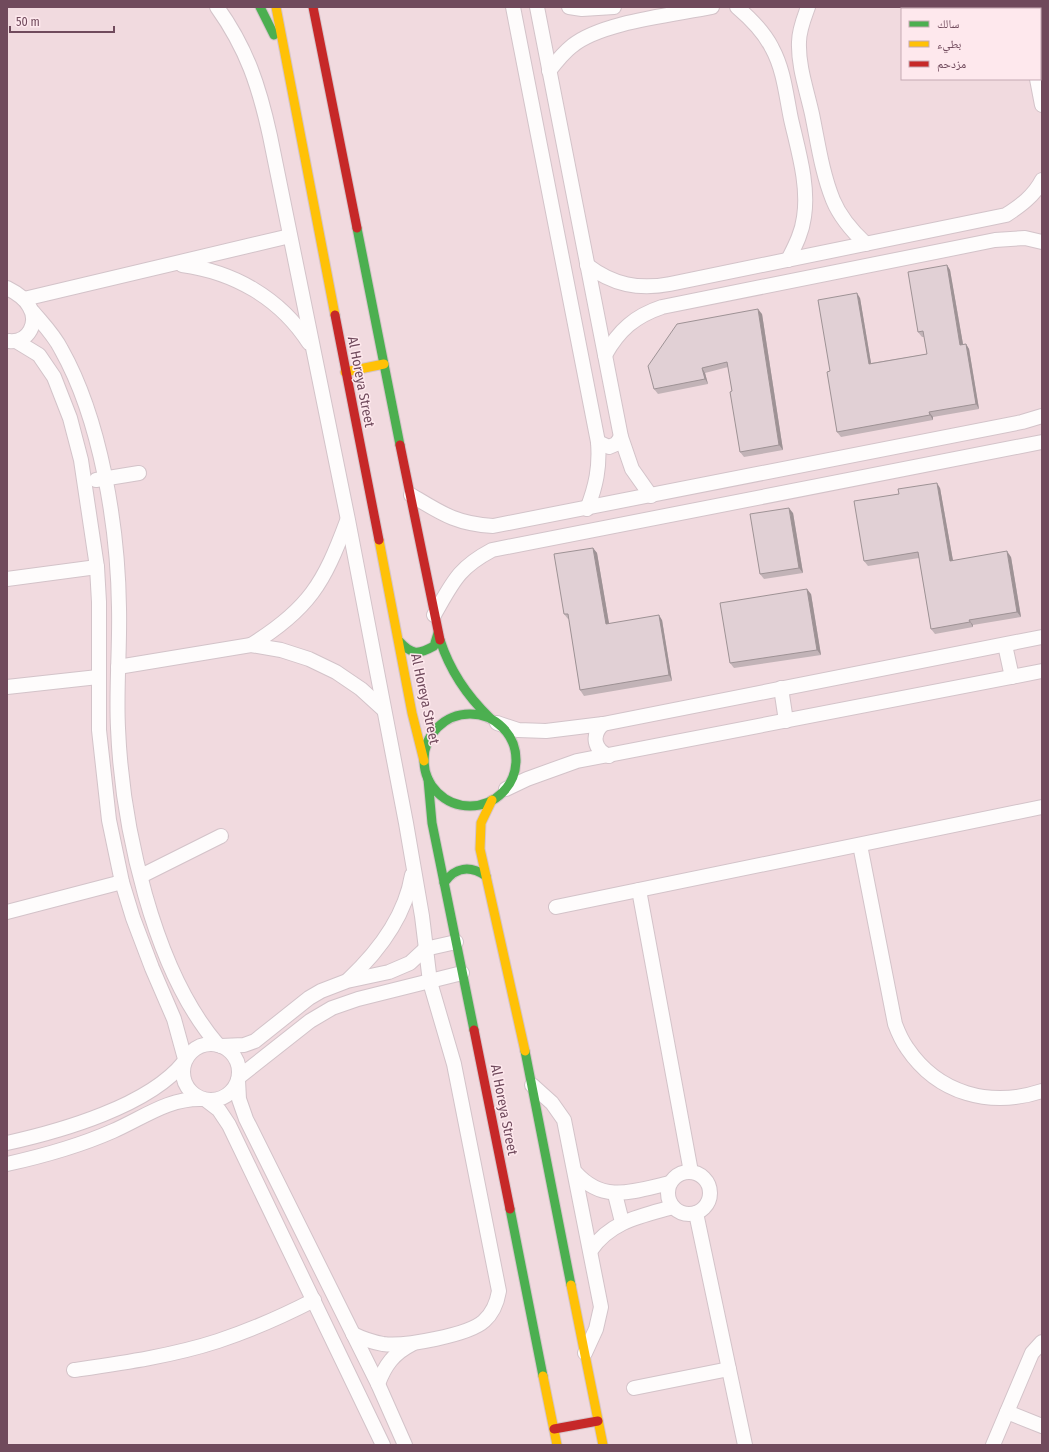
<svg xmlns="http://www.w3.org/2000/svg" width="1049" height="1452" viewBox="0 0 1049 1452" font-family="'Fira Sans Condensed','Noto Naskh Arabic',sans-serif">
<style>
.residential{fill:#f1dadf;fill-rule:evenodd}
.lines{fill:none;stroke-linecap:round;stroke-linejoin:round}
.street-casing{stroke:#d3c3c9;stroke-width:16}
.fast-casing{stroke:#d5c4ca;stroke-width:11}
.slow-casing{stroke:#d5c4ca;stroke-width:11}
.jam-casing{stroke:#d5c4ca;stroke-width:11}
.street{stroke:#fefcfc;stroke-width:14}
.fast{stroke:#4caf50;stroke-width:9}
.slow{stroke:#ffc107;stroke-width:9}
.jam{stroke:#c62828;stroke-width:9}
.wall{fill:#c2b3b7}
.shaded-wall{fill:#9e9295}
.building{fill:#e1d0d5;stroke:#9e9295}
.labels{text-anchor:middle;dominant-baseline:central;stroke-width:3;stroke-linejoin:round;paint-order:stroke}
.street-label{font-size:14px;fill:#704a5c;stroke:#fee8ed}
</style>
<rect width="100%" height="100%" fill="#f5e8ea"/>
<path class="residential" d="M 7,7 L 1042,7 L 1042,1445 L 7,1445 ZM 902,9 L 1040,9 L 1040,79 L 902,79 Z"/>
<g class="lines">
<g class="street-casing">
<g id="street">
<path d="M 217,7 C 247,49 259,86 270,136 L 348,520 L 406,823 L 422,916 L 430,982 L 454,1064 L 499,1291 C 497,1303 493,1313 484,1321 C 469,1335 404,1347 383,1344 C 372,1342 363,1339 353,1334"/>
<path d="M 513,7 L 598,442 C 600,467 596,486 587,509"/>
<path d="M 537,7 L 621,437 L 632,469 L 651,496"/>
<path d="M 569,7 L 582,9 L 614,7"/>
<path d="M 737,7 C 751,19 764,32 772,48 C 784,70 786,95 791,119 C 798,150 809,185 804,217 C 802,233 795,246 788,260"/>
<path d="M 808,7 C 804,18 799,30 799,42 C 798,66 807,91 812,114 C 818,143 822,173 833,200 C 840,217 852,231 866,244"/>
<path d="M 1023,7 L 1024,9"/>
<path d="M 549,71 C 556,62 563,53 572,46 C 601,22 673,15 712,7"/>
<path d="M 1037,79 L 1042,105"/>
<path d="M 182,265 C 234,272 280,298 309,343"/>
<path d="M 587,265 C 613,285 639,290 670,284 L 1006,215 C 1020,206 1034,196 1042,180"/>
<path d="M 7,288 C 15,292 24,297 29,306 C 39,322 29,343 9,341"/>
<path d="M 24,299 L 290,236"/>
<path d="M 33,312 C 43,324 54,335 61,349 C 101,420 118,527 119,608 C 120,648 116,688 118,728 C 122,825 153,970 218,1045"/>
<path d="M 16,341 L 39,355 L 54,377 L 70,418 L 81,460 L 97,567 L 99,602 L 99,730 L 109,820 L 122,882 L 133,918 L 152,968 L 174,1019 L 185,1059"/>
<path d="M 605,355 C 619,330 635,316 662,307 L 995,240 L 1025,238 L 1042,242"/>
<path d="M 598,442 L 609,447 L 616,444 L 621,437"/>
<path d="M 96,480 L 139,473"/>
<path d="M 411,495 C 441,513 456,524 493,526 L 1022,422 L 1042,416"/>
<path d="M 7,579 L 97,567"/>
<path d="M 434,615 C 453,582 458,568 492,550 L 1042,442"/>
<path d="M 251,645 C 309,609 324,583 347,521"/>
<path d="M 1005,645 L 1012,677"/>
<path d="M 118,667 L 251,645 L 281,650 L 309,659 L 336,672 L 361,689 L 383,709"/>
<path d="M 7,687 L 98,677"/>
<path d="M 781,688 L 786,721"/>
<path d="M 497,723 L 518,730 L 546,731 L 603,724 L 1042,637"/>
<path d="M 603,724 C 591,735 594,750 609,756"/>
<path d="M 506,789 L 527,779 L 577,761 L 1042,671"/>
<path d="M 860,845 L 895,1024 C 898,1032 902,1041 907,1048 C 938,1094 990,1108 1042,1091"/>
<path d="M 141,876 L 221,836"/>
<path d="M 639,890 L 691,1172"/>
<path d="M 556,907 L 1042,807"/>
<path d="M 7,912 L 122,882"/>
<path d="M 348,980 C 378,952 405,917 412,875"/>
<circle cx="211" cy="1072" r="28"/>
<path d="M 221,1046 L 244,1045 L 255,1041 L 309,998 L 321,991 L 347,981 L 389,972 L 410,963 L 425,949 L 456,942"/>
<path d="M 239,1077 L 310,1021 L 332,1008 L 358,999 L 462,973"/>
<path d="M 238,1080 L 239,1099 L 246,1119 L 378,1384 L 405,1445"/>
<path d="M 532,1085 L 552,1103 L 564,1120 L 601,1307 L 596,1329 L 585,1353"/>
<path d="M 206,1100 L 219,1110 L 229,1125 L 383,1445"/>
<path d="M 7,1143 C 61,1131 149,1106 184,1062"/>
<path d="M 7,1164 C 43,1156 79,1146 113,1131 C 143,1118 168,1098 202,1099"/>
<circle cx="689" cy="1193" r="21"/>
<path d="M 576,1173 C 604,1204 634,1191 670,1183"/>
<path d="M 615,1194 L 622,1222"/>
<path d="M 696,1213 L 745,1445"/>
<path d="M 591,1250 C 611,1221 641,1216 673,1207"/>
<path d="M 74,1370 C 122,1363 172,1356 218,1341 C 251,1330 283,1316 314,1300"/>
<path d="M 378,1384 C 385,1365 394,1353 412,1344"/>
<path d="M 634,1388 L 729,1369"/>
<path d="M 1007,1412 L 1042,1426"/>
<path d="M 993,1445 L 1032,1353 L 1042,1342"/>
</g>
</g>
<g class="fast-casing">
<g id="fast">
<path d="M 260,7 L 274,35"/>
<path d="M 357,228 L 400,445"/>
<path d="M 440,640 C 450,671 467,696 490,718"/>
<path d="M 399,641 C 412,655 418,655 434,646 L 438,633"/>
<circle cx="470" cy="760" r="46"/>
<path d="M 428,779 L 432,823 L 474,1030"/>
<path d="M 444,883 C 455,867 470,865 486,876"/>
<path d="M 525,1051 L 571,1285"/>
<path d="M 510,1209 L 543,1376"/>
</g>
</g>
<g class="slow-casing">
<g id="slow">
<path d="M 276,7 L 335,315"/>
<path d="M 345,372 L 384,364"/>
<path d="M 379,540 L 412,713 L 424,761"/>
<path d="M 492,800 L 481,823 L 480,849 L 525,1051"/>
<path d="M 571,1285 L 603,1445"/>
<path d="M 543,1376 L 557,1445"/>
</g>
</g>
<g class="jam-casing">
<g id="jam">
<path d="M 313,7 L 357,228"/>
<path d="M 335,315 L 379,540"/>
<path d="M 400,445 L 440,640"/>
<path d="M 474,1030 L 510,1209"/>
<path d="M 554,1429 L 598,1421"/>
</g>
</g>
<use href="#street" class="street"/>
<use href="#fast" class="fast"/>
<use href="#slow" class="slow"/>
<use href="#jam" class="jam"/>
</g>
<g class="wall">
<path d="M 947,265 L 950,270 L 963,344 L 966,344 L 969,349 L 979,409 L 933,417 L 933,420 L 841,437 L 837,432 L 830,371 L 860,298 L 871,363 L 927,354 L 924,337 L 922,337 L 918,332 Z"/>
<path d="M 762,314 L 783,450 L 744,457 L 740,452 L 732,391 L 728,367 L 705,373 L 708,384 L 658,394 L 654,389 Z"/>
<path d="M 940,488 L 953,561 L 1011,557 L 1021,617 L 973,625 L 973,627 L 935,634 L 931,629 L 919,558 L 868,566 L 864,561 Z"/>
<path d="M 793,513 L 803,573 L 764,579 L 760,574 Z"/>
<path d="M 593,548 L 597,553 L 609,624 L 662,620 L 672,681 L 584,696 L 580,690 L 569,619 L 568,619 L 564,614 Z"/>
<path d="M 811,594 L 821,655 L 734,668 L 730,663 Z"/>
</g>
<g class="shaded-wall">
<path d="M 947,265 L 950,270 L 964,350 L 960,345 Z"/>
<path d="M 857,293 L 860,298 L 872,369 L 869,364 Z"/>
<path d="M 758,309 L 762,314 L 783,450 L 779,445 Z"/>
<path d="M 966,344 L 969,349 L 979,409 L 976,404 Z"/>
<path d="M 702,368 L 705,373 L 708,384 L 705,379 Z"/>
<path d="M 929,412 L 933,417 L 933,420 L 930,415 Z"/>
<path d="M 937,483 L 940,488 L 954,566 L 950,561 Z"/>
<path d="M 789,508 L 793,513 L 803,573 L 799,568 Z"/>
<path d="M 593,548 L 597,553 L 610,629 L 606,624 Z"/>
<path d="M 1007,551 L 1011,557 L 1021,617 L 1017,612 Z"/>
<path d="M 807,589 L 811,594 L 821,655 L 817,650 Z"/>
<path d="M 659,615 L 662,620 L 672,681 L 669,675 Z"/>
<path d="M 969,620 L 973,625 L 973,627 L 970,622 Z"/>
</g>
<g class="building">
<path d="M 947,265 L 960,345 L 966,344 L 976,404 L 929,412 L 930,415 L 837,432 L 827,372 L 830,371 L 818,300 L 857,293 L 869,364 L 927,354 L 923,331 L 918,332 L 908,272 Z"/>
<path d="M 758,309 L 779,445 L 740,452 L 730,392 L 732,391 L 727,362 L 702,368 L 705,379 L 654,389 L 648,366 L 677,324 Z"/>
<path d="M 937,483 L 950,561 L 1007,551 L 1017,612 L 969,620 L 970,622 L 931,629 L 918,552 L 864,561 L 854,501 L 899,494 L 898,489 Z"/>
<path d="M 789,508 L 799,568 L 760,574 L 750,514 Z"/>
<path d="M 593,548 L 606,624 L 659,615 L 669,675 L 580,690 L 568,614 L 564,614 L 554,554 Z"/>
<path d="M 807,589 L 817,650 L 730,663 L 720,603 Z"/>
</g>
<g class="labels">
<g class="street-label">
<text transform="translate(361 382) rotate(79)">Al Horeya Street</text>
<text transform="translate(425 699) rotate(78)">Al Horeya Street</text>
<text transform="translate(504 1110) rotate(79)">Al Horeya Street</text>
</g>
</g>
<rect width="1049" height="1452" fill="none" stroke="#704a5c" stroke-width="16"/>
<rect x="901" y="8" width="140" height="72" fill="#fee8ed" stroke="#c5a9b3"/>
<rect x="909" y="21" width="20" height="6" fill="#4caf50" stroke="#c5a9b3"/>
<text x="937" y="28" font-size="12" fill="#704a5c">سالك</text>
<rect x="909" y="41" width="20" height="6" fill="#ffc107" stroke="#c5a9b3"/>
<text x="937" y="48" font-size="12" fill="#704a5c">بطيء</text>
<rect x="909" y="61" width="20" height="6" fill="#c62828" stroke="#c5a9b3"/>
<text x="937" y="68" font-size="12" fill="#704a5c">مزدحم</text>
<path d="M10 26v6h104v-6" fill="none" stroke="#704a5c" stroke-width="2"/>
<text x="16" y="26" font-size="12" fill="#704a5c" stroke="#fee8ed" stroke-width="3" paint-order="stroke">50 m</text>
</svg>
